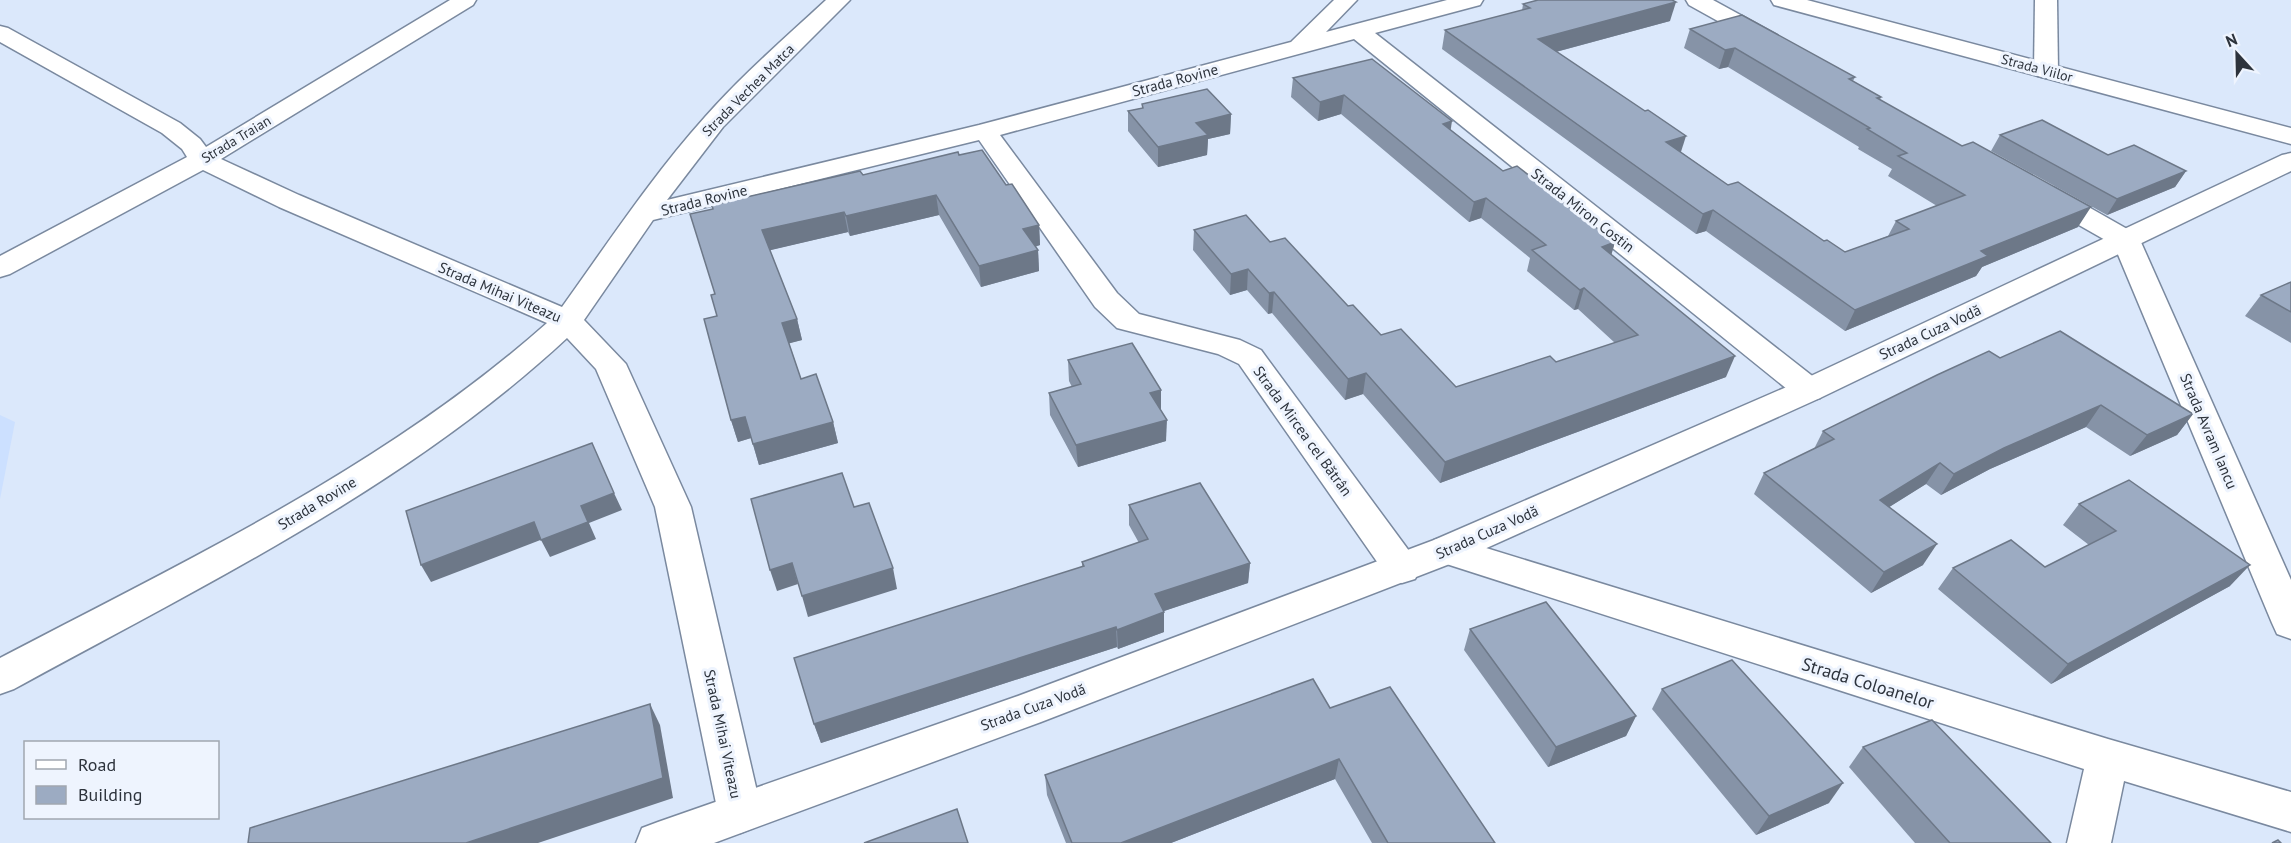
<svg xmlns="http://www.w3.org/2000/svg" width="2291" height="843" viewBox="0 0 2291 843" font-family="'PT Sans',sans-serif">
<style>
.built{fill:#cce0ff}
.lines{fill:none;stroke-linecap:round;stroke-linejoin:round}
.minor-casing{stroke:#7a899f;stroke-width:3}
.tertiary-casing{stroke:#7a899f;stroke-width:3}
.minor{fill:#fff;fill-rule:evenodd}
.tertiary{fill:#fff;fill-rule:evenodd}
.wall{fill:#8693a7}
.shaded-wall{fill:#6d7888}
.building{fill:#9cabc2;stroke:#6d7888;stroke-width:1.5}
.labels{text-anchor:middle;dominant-baseline:central;stroke-width:6;stroke-linejoin:round;paint-order:stroke}
.far-street-label{font-size:14px;fill:#2d333c;stroke:#eef4fe}
.street-label{font-size:15px;fill:#2d333c;stroke:#eef4fe}
.near-street-label{font-size:18px;fill:#2d333c;stroke:#eef4fe}
</style>
<rect width="100%" height="100%" fill="#dbe8fb"/>
<path class="built" d="M 0,415 L 15,422 L 0,499 Z"/>
<g class="lines">
<g class="minor-casing">
<g id="minor">
<path d="M 450,0 L 476,0 L 473,5 L 221,159 L 299,195 L 562,307 C 608,243 652,176 705,117 C 742,75 785,38 826,0 L 850,0 L 723,127 L 667,200 L 979,125 L 1291,42 L 1334,0 L 1357,0 L 1326,32 L 1447,0 L 1483,0 L 1480,5 L 1375,33 L 1820,382 L 1825,390 L 1820,398 L 1809,401 L 1798,398 L 1354,39 L 1000,135 L 1117,293 L 1139,314 L 1240,340 L 1261,350 L 1415,559 L 1420,569 L 1415,579 L 1402,583 L 1389,579 L 1239,364 L 1218,354 L 1117,328 L 1095,307 L 979,140 L 653,220 L 584,320 L 626,364 L 691,507 L 762,813 L 755,827 L 740,833 L 725,827 L 718,813 L 655,507 L 596,369 L 567,338 C 408,486 204,585 14,689 L 0,694 L 0,658 C 189,559 386,466 547,323 L 279,207 L 203,170 L 10,274 L 0,277 L 0,256 L 187,157 L 182,149 L 162,133 L 0,42 L 0,26 L 8,28 L 180,123 L 200,139 L 206,147 Z"/>
<path d="M 1686,0 L 1713,0 L 1777,35 L 1780,40 L 1777,45 L 1769,47 L 1761,45 L 1689,5 Z"/>
<path d="M 2035,0 L 2057,0 L 2058,71 L 2054,76 L 2046,78 L 2038,76 L 2034,71 Z"/>
<path d="M 2045,186 L 2055,188 L 2136,234 L 2140,240 L 2291,580 L 2291,639 L 2277,634 L 2272,623 L 2114,245 L 2035,200 L 2032,194 L 2035,188 Z"/>
<path d="M 1447,536 L 2108,739 L 2291,792 L 2291,832 L 2124,781 L 2111,843 L 2067,843 L 2084,769 L 1434,560 L 1429,550 L 1434,540 Z"/>
</g>
</g>
<g class="tertiary-casing">
<g id="tertiary">
<path d="M 1771,0 L 1807,0 L 2291,128 L 2291,144 L 1774,5 Z"/>
<path d="M 2291,153 L 2291,171 L 1820,398 L 1460,560 L 1041,722 L 714,843 L 636,843 L 642,828 L 658,822 L 1015,697 L 1434,540 L 1798,382 L 2282,155 Z"/>
</g>
</g>
<use href="#minor" class="minor"/>
<use href="#tertiary" class="tertiary"/>
</g>
<g class="wall">
<path d="M 1523,4 L 1670,21 L 1556,52 L 1681,152 L 1728,185 L 1824,241 L 1845,252 L 1888,236 L 1896,221 L 1937,206 L 1888,176 L 1892,169 L 1858,149 L 1859,147 L 1728,67 L 1719,69 L 1684,48 L 1690,29 L 1855,77 L 1853,81 L 1881,97 L 1880,100 L 2078,227 L 1982,267 L 1976,276 L 1845,331 L 1706,231 L 1696,234 L 1442,49 L 1445,30 L 1522,11 Z"/>
<path d="M 1293,78 L 1451,130 L 1503,171 L 1615,242 L 1611,255 L 1726,377 L 1440,483 L 1363,394 L 1345,400 L 1272,313 L 1268,314 L 1247,290 L 1230,295 L 1193,250 L 1194,230 L 1270,242 L 1348,306 L 1381,335 L 1456,387 L 1556,362 L 1615,343 L 1578,309 L 1574,310 L 1527,271 L 1530,258 L 1481,218 L 1469,222 L 1341,114 L 1318,121 L 1291,97 Z"/>
<path d="M 1142,104 L 1231,114 L 1230,134 L 1208,139 L 1207,155 L 1158,167 L 1128,131 L 1128,111 L 1142,108 Z"/>
<path d="M 2000,135 L 2108,155 L 2186,171 L 2175,187 L 2107,215 L 1991,151 Z"/>
<path d="M 982,150 L 1006,185 L 1012,184 L 1039,225 L 1040,245 L 1035,247 L 1038,250 L 1039,271 L 981,287 L 939,215 L 850,236 L 848,232 L 770,250 L 797,319 L 802,340 L 789,343 L 801,379 L 816,374 L 833,422 L 838,443 L 759,465 L 751,438 L 738,442 L 731,420 L 704,319 L 717,316 L 711,295 L 715,294 L 690,214 L 713,209 L 712,205 L 860,171 L 863,175 L 958,152 L 959,155 Z"/>
<path d="M 2291,282 L 2291,343 L 2245,316 L 2261,295 Z"/>
<path d="M 2000,358 L 2193,414 L 2177,435 L 2130,456 L 2086,427 L 1990,469 L 1941,495 L 1926,484 L 1889,507 L 1923,565 L 1871,593 L 1754,494 L 1764,473 L 1814,449 L 1823,431 Z"/>
<path d="M 1068,360 L 1161,410 L 1166,441 L 1078,467 L 1050,415 L 1049,393 L 1072,387 L 1069,381 Z"/>
<path d="M 2079,504 L 2230,586 L 2051,684 L 1938,589 L 1953,568 L 2045,567 L 2089,545 L 2063,525 Z"/>
<path d="M 1129,505 L 1250,563 L 1248,583 L 1164,611 L 1164,632 L 1118,649 L 1117,647 L 821,743 L 814,724 L 1082,566 L 1082,562 L 1139,543 L 1129,525 Z"/>
<path d="M 1470,629 L 1636,716 L 1626,736 L 1548,767 L 1464,650 Z"/>
<path d="M 1662,689 L 1829,803 L 1756,835 L 1652,709 Z"/>
<path d="M 1330,708 L 1495,843 L 1372,843 L 1335,779 L 1171,843 L 1066,843 L 1047,795 L 1045,775 Z"/>
<path d="M 1863,747 L 2051,843 L 1915,843 L 1849,767 Z"/>
</g>
<g class="shaded-wall">
<path d="M 1676,2 L 1670,21 L 1533,58 L 1538,39 Z"/>
<path d="M 1735,48 L 1728,67 L 1719,69 L 1725,50 Z"/>
<path d="M 1344,95 L 1341,114 L 1318,121 L 1320,102 Z"/>
<path d="M 1231,114 L 1230,134 L 1208,139 L 1207,155 L 1158,167 L 1158,147 L 1196,123 Z"/>
<path d="M 1452,121 L 1449,141 L 1443,124 Z"/>
<path d="M 1686,136 L 1680,155 L 1666,142 Z"/>
<path d="M 2186,171 L 2175,187 L 2107,215 L 2117,199 Z"/>
<path d="M 936,195 L 939,215 L 850,236 L 846,216 Z"/>
<path d="M 1486,198 L 1481,218 L 1469,222 L 1474,202 Z"/>
<path d="M 2091,207 L 2078,227 L 1982,267 L 1976,276 L 1845,331 L 1855,310 L 1981,251 Z"/>
<path d="M 1713,210 L 1706,231 L 1696,234 L 1703,214 Z"/>
<path d="M 844,212 L 848,232 L 767,251 L 762,230 Z"/>
<path d="M 1039,225 L 1040,245 L 1025,249 L 1023,229 Z"/>
<path d="M 1615,242 L 1609,263 L 1602,247 Z"/>
<path d="M 1038,250 L 1039,271 L 981,287 L 979,266 Z"/>
<path d="M 1248,269 L 1247,290 L 1230,295 L 1231,274 Z"/>
<path d="M 1584,288 L 1578,309 L 1574,310 L 1580,290 Z"/>
<path d="M 1274,292 L 1272,313 L 1268,314 L 1269,293 Z"/>
<path d="M 797,319 L 802,340 L 787,344 L 782,323 Z"/>
<path d="M 1735,356 L 1726,377 L 1440,483 L 1445,462 Z"/>
<path d="M 1366,373 L 1363,394 L 1345,400 L 1348,379 Z"/>
<path d="M 1161,390 L 1161,411 L 1150,393 Z"/>
<path d="M 2101,405 L 2086,427 L 1990,469 L 1941,495 L 1954,474 L 2004,448 Z"/>
<path d="M 2193,414 L 2177,435 L 2130,456 L 2147,435 Z"/>
<path d="M 745,417 L 751,438 L 738,442 L 731,420 Z"/>
<path d="M 1167,420 L 1166,441 L 1078,467 L 1076,445 Z"/>
<path d="M 833,422 L 838,443 L 759,465 L 753,444 Z"/>
<path d="M 1940,463 L 1926,484 L 1867,521 L 1880,500 Z"/>
<path d="M 614,493 L 622,510 L 589,523 L 596,539 L 550,557 L 541,540 L 581,506 Z"/>
<path d="M 534,522 L 543,539 L 431,582 L 421,565 Z"/>
<path d="M 1937,544 L 1923,565 L 1871,593 L 1884,572 Z"/>
<path d="M 792,563 L 798,584 L 777,591 L 770,570 Z"/>
<path d="M 1250,563 L 1248,583 L 1155,614 L 1155,594 Z"/>
<path d="M 2250,565 L 2230,586 L 2051,684 L 2068,664 Z"/>
<path d="M 893,568 L 897,589 L 808,617 L 802,596 Z"/>
<path d="M 1164,612 L 1164,632 L 1118,649 L 1117,630 Z"/>
<path d="M 1116,627 L 1117,647 L 821,743 L 814,724 Z"/>
<path d="M 650,704 L 660,725 L 673,798 L 538,843 L 466,843 Z"/>
<path d="M 1636,716 L 1626,736 L 1548,767 L 1556,747 Z"/>
<path d="M 1339,759 L 1335,779 L 1171,843 L 1121,843 Z"/>
<path d="M 1843,783 L 1829,803 L 1756,835 L 1769,816 Z"/>
</g>
<g class="building">
<path d="M 1538,0 L 1672,0 L 1676,2 L 1538,39 L 1645,111 L 1648,110 L 1686,136 L 1666,142 L 1728,185 L 1738,182 L 1824,241 L 1827,240 L 1845,252 L 1909,229 L 1896,221 L 1965,195 L 1898,156 L 1907,153 L 1867,129 L 1870,128 L 1735,48 L 1725,50 L 1690,29 L 1742,15 L 1855,77 L 1849,79 L 1881,97 L 1877,98 L 1962,146 L 1973,142 L 2091,207 L 1981,251 L 1988,256 L 1855,310 L 1713,210 L 1703,214 L 1445,30 L 1530,8 L 1523,4 Z"/>
<path d="M 1372,59 L 1452,121 L 1443,124 L 1503,171 L 1517,166 L 1615,242 L 1602,247 L 1735,356 L 1445,462 L 1366,373 L 1348,379 L 1274,292 L 1269,293 L 1248,269 L 1231,274 L 1194,230 L 1246,215 L 1270,242 L 1285,238 L 1348,306 L 1353,305 L 1381,335 L 1401,329 L 1456,387 L 1550,356 L 1556,362 L 1638,335 L 1584,288 L 1580,290 L 1532,250 L 1546,245 L 1486,198 L 1474,202 L 1344,95 L 1320,102 L 1293,78 Z"/>
<path d="M 1207,89 L 1231,114 L 1196,123 L 1208,135 L 1158,147 L 1128,111 L 1143,108 L 1142,104 Z"/>
<path d="M 2042,120 L 2108,155 L 2134,145 L 2186,171 L 2117,199 L 2000,135 Z"/>
<path d="M 982,150 L 1006,185 L 1012,184 L 1039,225 L 1023,229 L 1038,250 L 979,266 L 936,195 L 846,216 L 844,212 L 762,230 L 797,319 L 782,323 L 801,379 L 816,374 L 833,422 L 753,444 L 745,417 L 731,420 L 704,319 L 717,316 L 711,295 L 715,294 L 690,214 L 713,209 L 712,205 L 860,171 L 863,175 L 958,152 L 959,155 Z"/>
<path d="M 2291,282 L 2291,312 L 2261,295 Z"/>
<path d="M 2060,331 L 2193,414 L 2147,435 L 2101,405 L 2004,448 L 1954,474 L 1940,463 L 1880,500 L 1937,544 L 1884,572 L 1764,473 L 1834,439 L 1823,431 L 1937,375 L 1989,351 L 2000,358 Z"/>
<path d="M 1132,343 L 1161,390 L 1150,393 L 1167,420 L 1076,445 L 1049,393 L 1081,384 L 1068,360 Z"/>
<path d="M 592,443 L 614,493 L 581,506 L 588,522 L 541,540 L 534,522 L 421,565 L 406,511 Z"/>
<path d="M 842,473 L 854,507 L 869,503 L 893,568 L 802,596 L 792,563 L 770,570 L 751,499 Z"/>
<path d="M 2129,480 L 2250,565 L 2068,664 L 1953,568 L 2011,540 L 2045,567 L 2116,531 L 2079,504 Z"/>
<path d="M 1200,483 L 1250,563 L 1155,594 L 1164,612 L 1117,630 L 1116,627 L 814,724 L 794,658 L 1084,566 L 1082,562 L 1148,539 L 1129,505 Z"/>
<path d="M 1546,602 L 1636,716 L 1556,747 L 1470,629 Z"/>
<path d="M 1732,660 L 1843,783 L 1769,816 L 1662,689 Z"/>
<path d="M 1313,679 L 1330,708 L 1390,687 L 1495,843 L 1388,843 L 1339,759 L 1121,843 L 1072,843 L 1045,775 Z"/>
<path d="M 650,704 L 663,778 L 466,843 L 248,843 L 250,828 Z"/>
<path d="M 1932,720 L 2051,843 L 1950,843 L 1863,747 Z"/>
<path d="M 957,809 L 968,843 L 864,843 Z"/>
<path d="M 2278,840 L 2281,843 L 2272,843 Z"/>
</g>
<g class="labels">
<g class="far-street-label">
<text transform="translate(2037 68) rotate(15)">Strada Viilor</text>
<text transform="translate(748 90) rotate(-45)">Strada Vechea Matca</text>
<text transform="translate(236 139) rotate(-31)">Strada Traian</text>
</g>
<g class="street-label">
<text transform="translate(1175 80) rotate(-15)">Strada Rovine</text>
<text transform="translate(704 200) rotate(-14)">Strada Rovine</text>
<text transform="translate(1583 210) rotate(38)">Strada Miron Costin</text>
<text transform="translate(500 292) rotate(23)">Strada Mihai Viteazu</text>
<text transform="translate(1930 332) rotate(-25)">Strada Cuza Vodă</text>
<text transform="translate(1303 431) rotate(54)">Strada Mircea cel Bătrân</text>
<text transform="translate(2209 431) rotate(67)">Strada Avram Iancu</text>
<text transform="translate(317 503) rotate(-31)">Strada Rovine</text>
<text transform="translate(1487 532) rotate(-24)">Strada Cuza Vodă</text>
<text transform="translate(1033 707) rotate(-20)">Strada Cuza Vodă</text>
<text transform="translate(723 734) rotate(78)">Strada Mihai Viteazu</text>
</g>
<g class="near-street-label">
<text transform="translate(1868 683) rotate(17)">Strada Coloanelor</text>
</g>
</g>
<rect x="24" y="741" width="195" height="78" fill="#eef4fe" stroke="#a1a7b0" stroke-width="1.5"/>
<rect x="36" y="760" width="30" height="9" fill="#ffffff" stroke="#a1a7b0" stroke-width="1.5"/>
<text x="78" y="771" font-size="18" fill="#2d333c">Road</text>
<rect x="36" y="786" width="30" height="18" fill="#9cabc2" stroke="#a1a7b0" stroke-width="1.5"/>
<text x="78" y="801" font-size="18" fill="#2d333c">Building</text>
<g transform="translate(2237 54) rotate(338)" stroke="#eef4fe" stroke-width="4.5" paint-order="stroke">
<path d="M0-4.5L10 22L0 15L-10 22Z" fill="#2d333c"/>
<text y="-9" font-size="16" font-weight="bold" text-anchor="middle" fill="#2d333c">N</text>
</g>
</svg>
